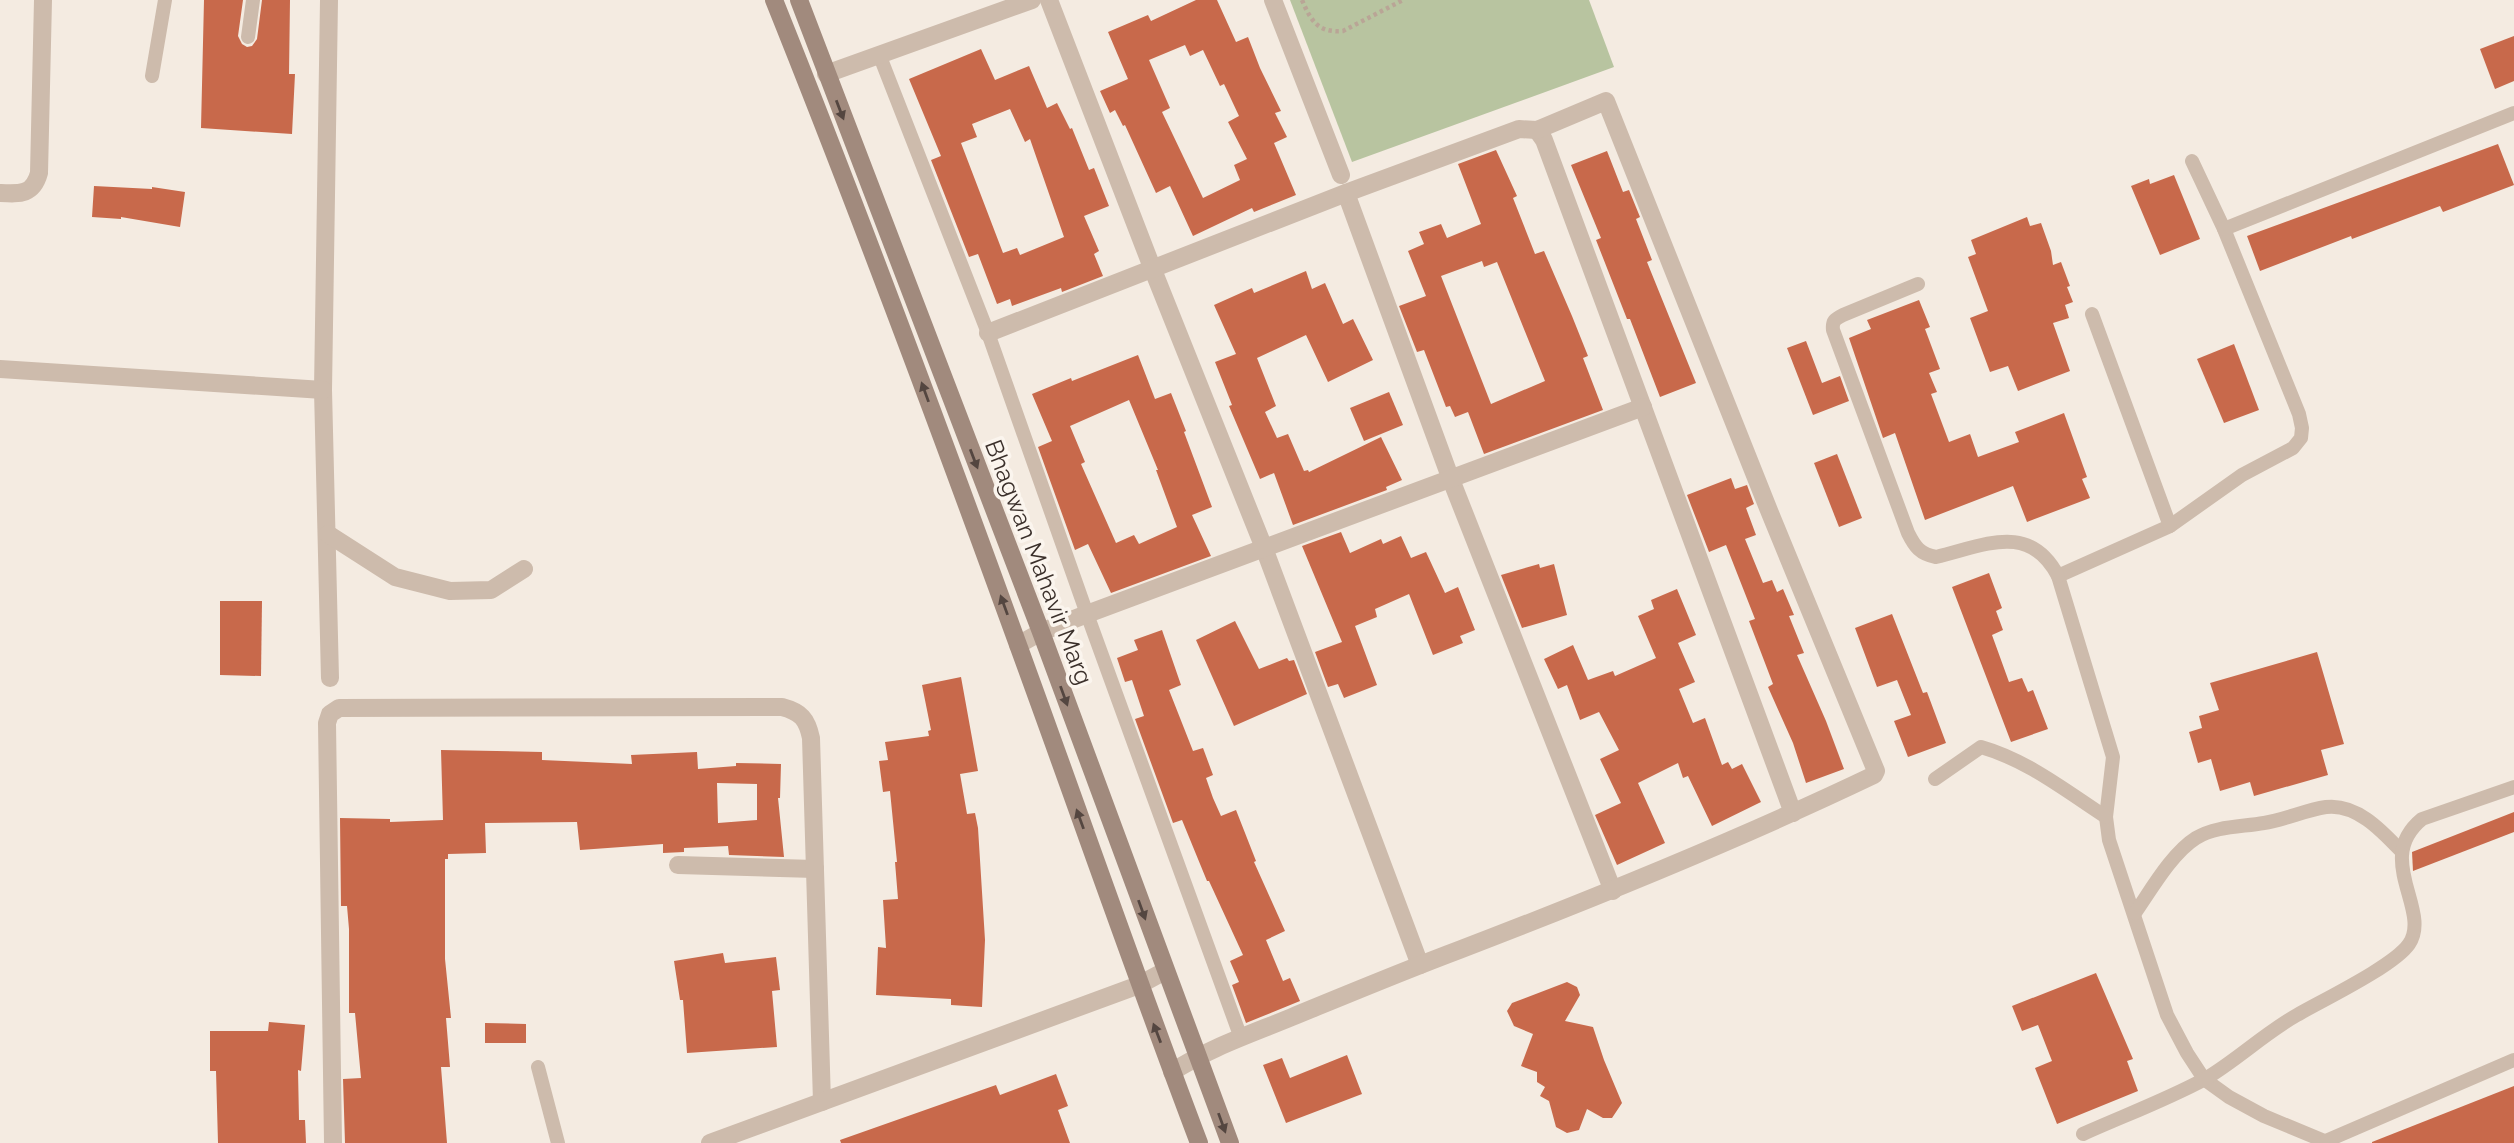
<svg xmlns="http://www.w3.org/2000/svg" width="2514" height="1143" viewBox="0 0 2514 1143" font-family="Raleway,sans-serif">
<style>
.green{fill:#b8c4a0}
.building{fill:#c8694b;fill-rule:evenodd}
.lines{fill:none;stroke-linecap:round;stroke-linejoin:round}
.path{stroke:#b9a596;stroke-width:4.5;stroke-dasharray:3.5 3.5;stroke-linecap:butt}
.lane{stroke:#cdbbac;stroke-width:14}
.street{stroke:#cdbbac;stroke-width:18}
.secondary{stroke:#a18a7d;stroke-width:18}
.oneway{fill:#544640}
.labels{text-anchor:middle;dominant-baseline:central;stroke-width:7;stroke-linejoin:round;paint-order:stroke}
.street-label{font-size:24px;fill:#3b302b;stroke:#fbf5ee}
</style>
<rect width="100%" height="100%" fill="#f4ebe1"/>
<path class="green" d="M 1290,0 L 1589,0 L 1614,67 L 1352,162 Z"/>
<g class="building">
<path d="M 204,0 L 243,0 L 238,36 L 242,44 L 247,47 L 252,46 L 257,39 L 262,0 L 290,0 L 289,74 L 295,74 L 292,134 L 201,128 Z"/>
<path d="M 1196,0 L 1217,0 L 1236,42 L 1248,37 L 1260,68 L 1281,111 L 1275,113 L 1287,137 L 1274,143 L 1296,195 L 1254,212 L 1252,208 L 1193,236 L 1170,186 L 1156,193 L 1125,125 L 1123,126 L 1115,110 L 1110,113 L 1100,91 L 1128,79 L 1108,32 L 1148,15 L 1151,21 ZM 1185,45 L 1190,56 L 1203,50 L 1220,86 L 1224,84 L 1239,116 L 1228,122 L 1247,159 L 1234,165 L 1240,180 L 1203,198 L 1162,112 L 1170,108 L 1149,60 Z"/>
<path d="M 2514,36 L 2514,81 L 2495,89 L 2480,49 Z"/>
<path d="M 981,49 L 995,80 L 1029,66 L 1047,108 L 1057,103 L 1070,129 L 1072,128 L 1089,170 L 1094,168 L 1109,206 L 1084,216 L 1099,251 L 1094,254 L 1103,276 L 1062,292 L 1061,288 L 1012,306 L 1010,299 L 997,304 L 978,254 L 969,257 L 931,160 L 941,156 L 909,79 ZM 1010,109 L 1025,142 L 1030,139 L 1064,237 L 1020,255 L 1017,248 L 1003,253 L 961,143 L 977,137 L 972,124 Z"/>
<path d="M 2498,144 L 2514,185 L 2443,212 L 2440,206 L 2352,239 L 2351,236 L 2260,271 L 2247,236 Z"/>
<path d="M 1496,150 L 1517,196 L 1513,198 L 1535,254 L 1544,251 L 1572,316 L 1588,356 L 1583,358 L 1603,410 L 1484,454 L 1468,412 L 1455,417 L 1450,406 L 1446,407 L 1424,350 L 1417,352 L 1399,306 L 1426,296 L 1408,251 L 1424,244 L 1419,232 L 1441,224 L 1447,238 L 1481,224 L 1458,164 ZM 1482,261 L 1484,267 L 1497,262 L 1545,381 L 1491,404 L 1441,276 Z"/>
<path d="M 1607,151 L 1623,192 L 1629,190 L 1640,217 L 1636,219 L 1652,260 L 1647,262 L 1696,383 L 1660,397 L 1630,319 L 1627,319 L 1596,240 L 1601,238 L 1571,165 Z"/>
<path d="M 2174,175 L 2200,239 L 2160,255 L 2131,186 L 2149,179 L 2150,184 Z"/>
<path d="M 94,186 L 152,189 L 152,187 L 185,192 L 180,227 L 121,217 L 121,219 L 92,217 Z"/>
<path d="M 2027,217 L 2030,226 L 2041,223 L 2051,251 L 2053,265 L 2061,262 L 2070,286 L 2067,287 L 2073,302 L 2065,305 L 2069,318 L 2053,323 L 2070,371 L 2018,391 L 2008,366 L 1990,372 L 1970,318 L 1988,311 L 1968,257 L 1976,254 L 1971,240 Z"/>
<path d="M 1306,271 L 1312,289 L 1325,283 L 1343,324 L 1353,319 L 1373,360 L 1328,382 L 1306,335 L 1257,358 L 1276,406 L 1265,412 L 1277,438 L 1288,434 L 1304,471 L 1308,470 L 1309,472 L 1381,437 L 1402,480 L 1386,487 L 1387,490 L 1293,525 L 1274,473 L 1260,479 L 1229,406 L 1232,405 L 1215,362 L 1236,354 L 1214,305 L 1252,288 L 1254,293 Z"/>
<path d="M 1919,300 L 1930,327 L 1925,329 L 1940,369 L 1929,373 L 1937,392 L 1931,394 L 1949,442 L 1970,434 L 1978,457 L 2019,442 L 2015,432 L 2064,413 L 2087,477 L 2082,479 L 2090,498 L 2027,522 L 2013,486 L 1925,520 L 1895,433 L 1883,438 L 1849,338 L 1871,329 L 1867,320 Z"/>
<path d="M 1806,341 L 1822,383 L 1840,376 L 1849,401 L 1813,415 L 1787,348 Z"/>
<path d="M 2234,344 L 2259,410 L 2224,423 L 2197,359 Z"/>
<path d="M 1138,355 L 1155,399 L 1171,393 L 1186,431 L 1184,432 L 1212,507 L 1192,515 L 1211,556 L 1111,593 L 1088,544 L 1075,550 L 1038,447 L 1052,441 L 1032,394 L 1071,378 L 1072,381 ZM 1129,400 L 1158,470 L 1156,470 L 1177,527 L 1139,544 L 1134,535 L 1116,543 L 1081,464 L 1085,462 L 1070,426 Z"/>
<path d="M 1389,392 L 1403,425 L 1364,441 L 1350,408 Z"/>
<path d="M 1837,454 L 1862,518 L 1839,527 L 1814,463 Z"/>
<path d="M 1731,478 L 1735,489 L 1747,485 L 1754,504 L 1746,508 L 1756,535 L 1745,539 L 1763,583 L 1772,580 L 1777,592 L 1783,589 L 1794,615 L 1789,616 L 1804,653 L 1797,655 L 1826,721 L 1844,769 L 1806,783 L 1793,743 L 1768,687 L 1773,684 L 1749,621 L 1755,619 L 1726,545 L 1709,552 L 1687,495 Z"/>
<path d="M 1341,532 L 1350,553 L 1381,539 L 1383,544 L 1401,536 L 1411,558 L 1426,552 L 1445,593 L 1458,587 L 1475,630 L 1460,636 L 1463,643 L 1433,655 L 1409,594 L 1375,609 L 1377,617 L 1355,626 L 1377,685 L 1344,698 L 1338,684 L 1328,687 L 1315,652 L 1342,642 L 1302,546 Z"/>
<path d="M 1539,564 L 1540,568 L 1554,564 L 1567,615 L 1522,628 L 1501,575 Z"/>
<path d="M 1989,573 L 2002,608 L 1996,611 L 2003,630 L 1992,635 L 2009,682 L 2022,678 L 2028,692 L 2033,690 L 2048,729 L 2011,742 L 1952,587 Z"/>
<path d="M 1677,589 L 1696,635 L 1678,643 L 1695,682 L 1679,689 L 1693,723 L 1705,718 L 1722,765 L 1728,762 L 1732,769 L 1742,764 L 1761,802 L 1712,826 L 1688,776 L 1683,778 L 1678,763 L 1638,783 L 1665,843 L 1617,865 L 1595,815 L 1621,803 L 1600,759 L 1619,750 L 1599,712 L 1580,720 L 1567,685 L 1558,689 L 1544,659 L 1573,645 L 1588,680 L 1613,671 L 1615,676 L 1656,658 L 1638,616 L 1654,609 L 1651,600 Z"/>
<path d="M 220,601 L 262,601 L 261,676 L 220,675 Z"/>
<path d="M 1892,614 L 1923,693 L 1927,692 L 1946,743 L 1908,757 L 1894,721 L 1911,715 L 1897,680 L 1877,687 L 1855,628 Z"/>
<path d="M 1235,621 L 1259,669 L 1287,658 L 1289,661 L 1294,660 L 1307,694 L 1234,726 L 1196,640 Z"/>
<path d="M 1162,630 L 1181,685 L 1169,690 L 1193,751 L 1203,748 L 1213,775 L 1206,778 L 1213,798 L 1221,816 L 1236,810 L 1256,861 L 1254,862 L 1285,931 L 1266,940 L 1283,981 L 1290,978 L 1300,1001 L 1246,1023 L 1232,985 L 1239,982 L 1230,961 L 1243,955 L 1209,881 L 1207,881 L 1182,820 L 1173,823 L 1135,719 L 1144,716 L 1132,680 L 1125,682 L 1117,658 L 1138,650 L 1134,640 Z"/>
<path d="M 2317,652 L 2344,744 L 2321,750 L 2328,775 L 2254,796 L 2250,782 L 2220,791 L 2211,759 L 2198,763 L 2189,732 L 2202,728 L 2199,716 L 2219,710 L 2210,683 Z"/>
<path d="M 961,677 L 978,771 L 960,774 L 967,814 L 975,813 L 978,828 L 985,940 L 982,1007 L 951,1005 L 951,999 L 876,995 L 878,947 L 886,948 L 883,900 L 898,899 L 895,862 L 897,862 L 890,791 L 883,792 L 879,761 L 888,760 L 885,742 L 929,736 L 928,731 L 931,730 L 922,685 Z"/>
<path d="M 441,750 L 542,752 L 542,760 L 632,764 L 631,755 L 697,752 L 698,769 L 736,766 L 736,763 L 781,764 L 780,798 L 778,798 L 784,857 L 729,855 L 728,846 L 684,848 L 684,852 L 663,853 L 663,844 L 580,850 L 577,822 L 485,823 L 486,853 L 448,854 L 448,859 L 445,859 L 445,959 L 451,1018 L 446,1018 L 450,1067 L 441,1067 L 447,1143 L 345,1143 L 343,1079 L 361,1078 L 355,1013 L 349,1013 L 349,929 L 347,906 L 341,906 L 340,818 L 390,819 L 390,822 L 443,820 ZM 717,783 L 757,784 L 757,820 L 718,823 Z"/>
<path d="M 2514,812 L 2514,832 L 2413,871 L 2412,852 Z"/>
<path d="M 723,953 L 725,963 L 776,957 L 780,990 L 772,991 L 777,1047 L 687,1053 L 683,1000 L 680,1000 L 674,961 Z"/>
<path d="M 2096,973 L 2133,1059 L 2127,1061 L 2138,1091 L 2057,1124 L 2035,1068 L 2052,1061 L 2038,1025 L 2022,1031 L 2012,1006 Z"/>
<path d="M 1567,982 L 1577,987 L 1580,995 L 1565,1021 L 1593,1027 L 1604,1060 L 1622,1103 L 1612,1118 L 1603,1118 L 1587,1109 L 1579,1130 L 1567,1133 L 1556,1127 L 1549,1101 L 1540,1096 L 1545,1087 L 1537,1082 L 1537,1072 L 1521,1066 L 1533,1034 L 1514,1026 L 1507,1011 L 1512,1003 Z"/>
<path d="M 269,1022 L 305,1025 L 301,1071 L 298,1070 L 299,1120 L 305,1120 L 306,1143 L 218,1143 L 216,1071 L 210,1071 L 210,1031 L 268,1031 Z"/>
<path d="M 485,1023 L 526,1024 L 526,1043 L 485,1043 Z"/>
<path d="M 1347,1055 L 1362,1094 L 1286,1123 L 1263,1065 L 1282,1058 L 1290,1078 Z"/>
<path d="M 1056,1074 L 1068,1106 L 1058,1110 L 1070,1143 L 841,1143 L 840,1140 L 996,1085 L 1000,1095 Z"/>
<path d="M 2514,1086 L 2514,1143 L 2372,1143 L 2372,1142 Z"/>
</g>
<g class="lines">
<path class="path" d="M 1302,0 C 1311,21 1318,33 1343,31 L 1403,0"/>
<g class="lane">
<path d="M 248,37 L 253,0"/>
<path d="M 879,54 L 988,333 L 1087,614 L 1241,1038"/>
<path d="M 152,76 L 165,0"/>
<path d="M 2192,161 L 2224,229 L 2299,414 L 2302,428 L 2301,438 L 2293,448 L 2242,475 L 2170,526 L 2058,576 L 2113,757 L 2106,817 L 2109,840 L 2167,1015 L 2187,1053 L 2204,1079 L 2229,1097 L 2264,1116 L 2329,1143"/>
<path d="M 2224,229 L 2514,113"/>
<path d="M 1918,284 L 1843,315 C 1835,319 1832,321 1833,330 L 1908,533 C 1915,547 1920,554 1936,557 C 1984,546 2029,521 2058,576"/>
<path d="M 2092,314 L 2170,526"/>
<path d="M 1935,779 L 1981,747 C 2027,760 2066,791 2106,817"/>
<path d="M 2135,913 C 2151,890 2172,853 2196,838 C 2216,826 2241,827 2264,823 C 2285,820 2305,810 2326,807 C 2357,803 2383,832 2402,852"/>
<path d="M 538,1067 L 558,1143"/>
<path d="M 2083,1134 C 2123,1116 2166,1100 2205,1079 C 2237,1060 2265,1033 2297,1015 C 2323,1000 2394,966 2409,944 C 2432,910 2373,859 2422,819 L 2514,787"/>
<path d="M 2326,1141 L 2514,1060"/>
</g>
<g class="street">
<path d="M 329,0 L 323,390 L 330,678"/>
<path d="M 1049,0 L 1153,270 L 1264,548 L 1420,965"/>
<path d="M 1273,0 L 1341,175"/>
<path d="M 826,74 L 1032,0"/>
<path d="M 1537,130 L 1544,140 L 1793,813"/>
<path d="M 0,193 C 20,194 33,195 39,173 L 43,0"/>
<path d="M 1346,193 L 1450,477 L 1613,891"/>
<path d="M 988,333 L 1346,193 L 1519,129 L 1537,130 L 1606,101 L 1770,513 L 1876,771 L 1874,775 C 1738,840 1600,896 1459,950 C 1403,971 1348,994 1292,1017 C 1251,1034 1209,1048 1172,1072"/>
<path d="M 0,369 L 323,390"/>
<path d="M 328,534 L 395,577 L 450,591 L 491,590 L 524,569"/>
<path d="M 1018,645 L 1041,632 L 1087,614 L 1643,407"/>
<path d="M 678,865 L 815,869"/>
<path d="M 333,1143 L 327,723 L 330,714 L 339,708 L 782,707 C 801,712 807,719 811,738 L 822,1102"/>
<path d="M 710,1143 L 1139,985 L 1165,971"/>
</g>
<g class="secondary">
<path d="M 774,0 C 859,212 939,427 1017,642 C 1078,809 1136,977 1199,1143"/>
<path d="M 799,0 L 1041,632 L 1230,1143"/>
</g>
</g>
<defs><path id="oneway-solid" d="M-6-.8H1V-3.2L6.5 0L1 3.2V.8H-6Z" transform="scale(1.75)"/></defs>
<g class="oneway">
<use href="#oneway-solid" transform="translate(840 110) rotate(69)"/>
<use href="#oneway-solid" transform="translate(925 392) rotate(-110)"/>
<use href="#oneway-solid" transform="translate(974 459) rotate(69)"/>
<use href="#oneway-solid" transform="translate(1004 605) rotate(-110)"/>
<use href="#oneway-solid" transform="translate(1064 696) rotate(70)"/>
<use href="#oneway-solid" transform="translate(1080 819) rotate(-110)"/>
<use href="#oneway-solid" transform="translate(1142 910) rotate(70)"/>
<use href="#oneway-solid" transform="translate(1157 1033) rotate(-111)"/>
<use href="#oneway-solid" transform="translate(1222 1123) rotate(70)"/>
</g>
<g class="labels">
<g class="street-label">
<text transform="translate(1039 562) rotate(69)">Bhagwan Mahavir Marg</text>
</g>
</g>
</svg>
